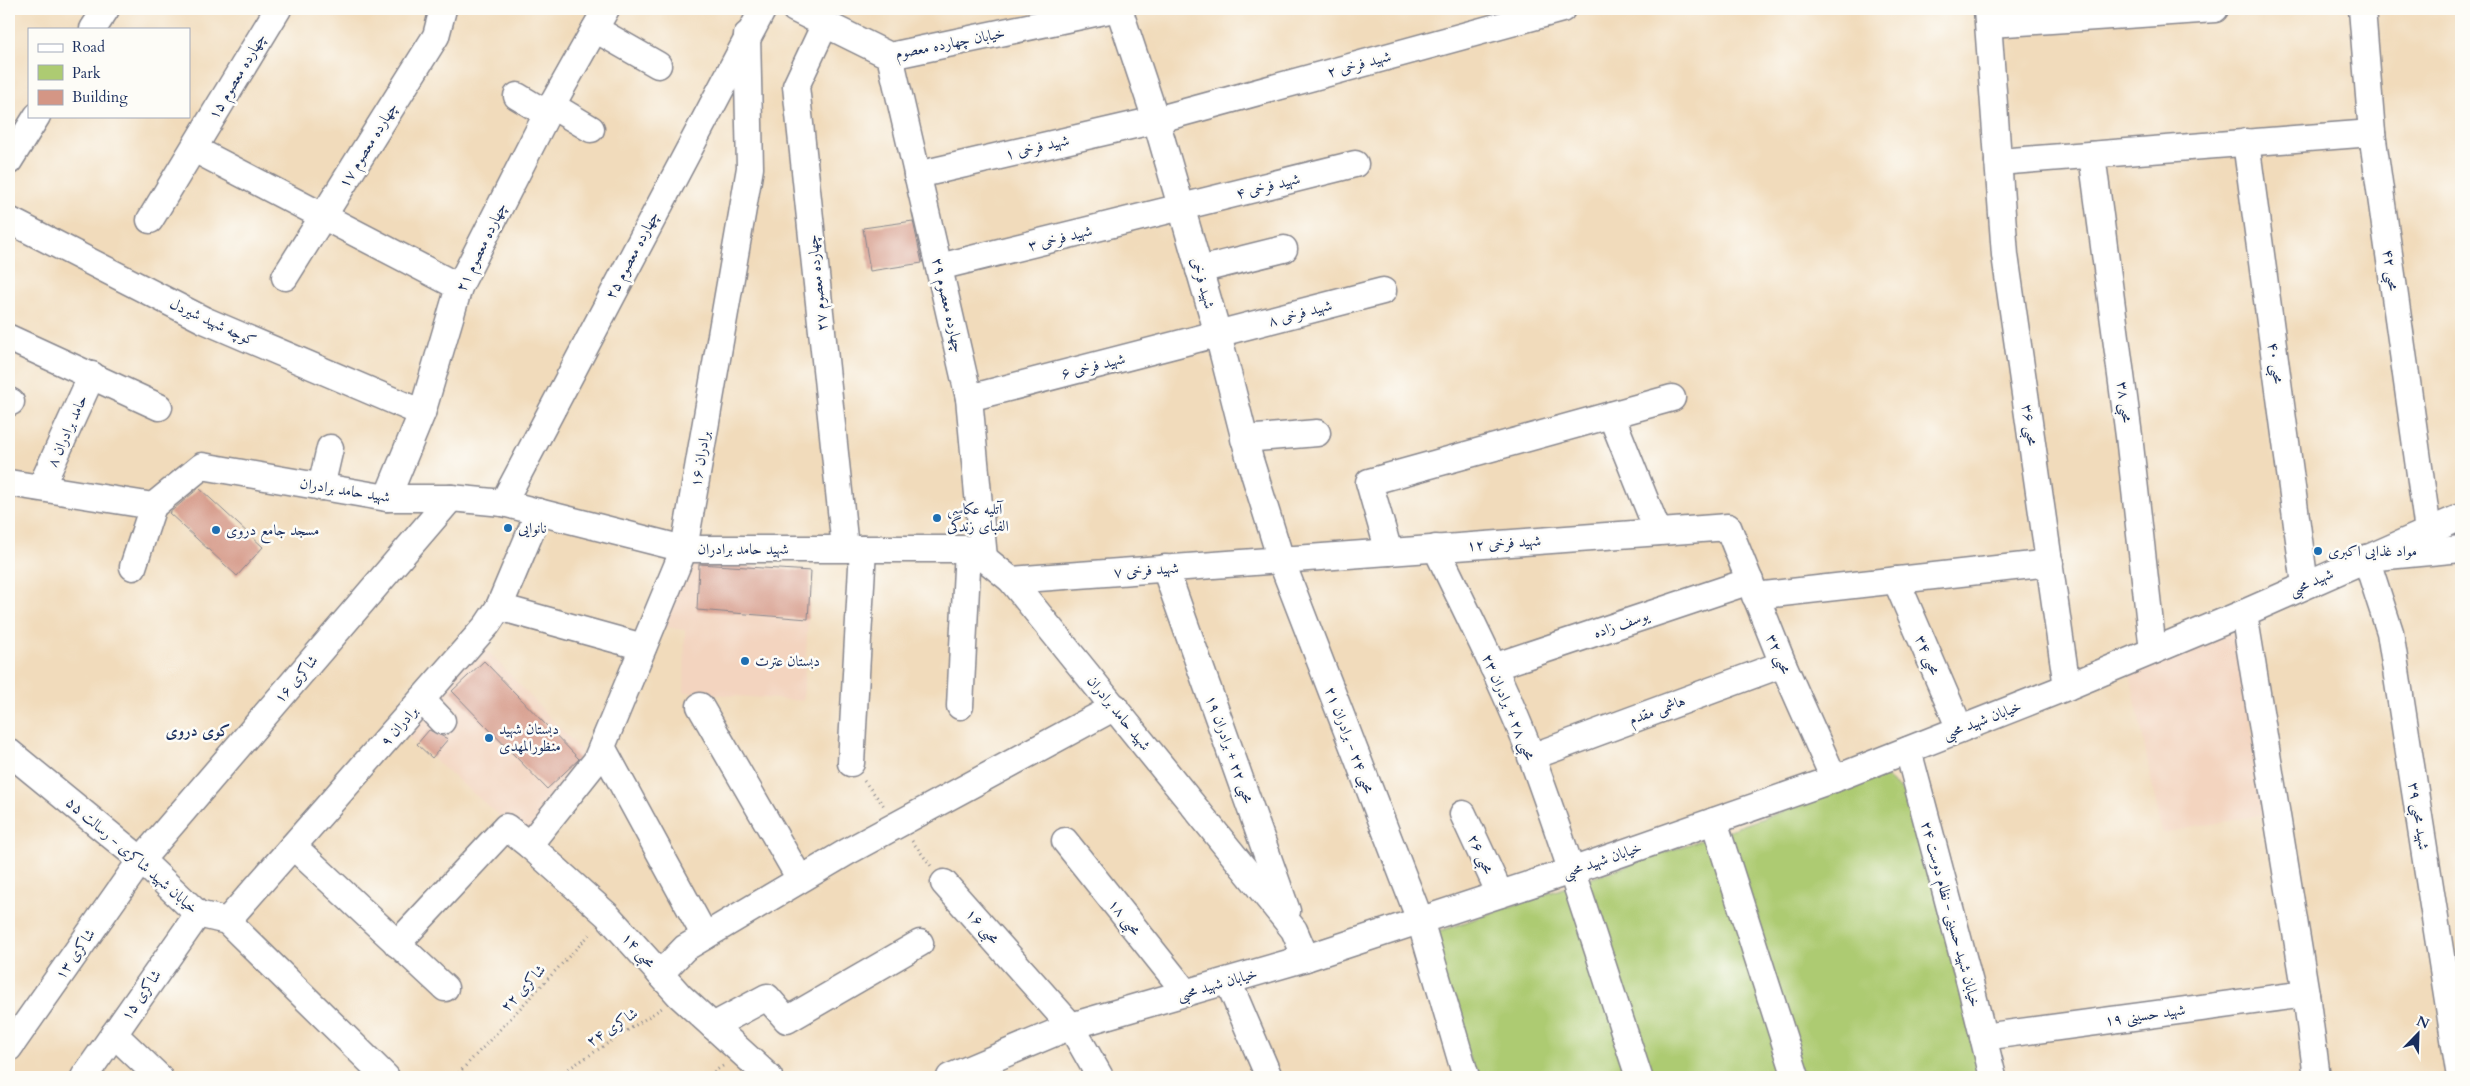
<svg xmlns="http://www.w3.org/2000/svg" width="2470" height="1086" viewBox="0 0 2470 1086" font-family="Cardo,Amiri,serif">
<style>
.built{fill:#f3d4bf}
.green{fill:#adcb72;stroke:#647d68}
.building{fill:#d49685}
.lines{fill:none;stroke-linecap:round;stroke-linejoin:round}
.minor-casing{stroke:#86858c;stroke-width:29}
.path{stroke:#86858c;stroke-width:3;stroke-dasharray:1 4;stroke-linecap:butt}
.minor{stroke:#fff;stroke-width:26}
.poi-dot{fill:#1f6fb2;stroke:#fdfcf7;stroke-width:2}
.labels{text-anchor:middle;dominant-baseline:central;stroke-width:5;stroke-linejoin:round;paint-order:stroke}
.street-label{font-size:15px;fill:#1b2f5e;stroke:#fdfcf7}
.poi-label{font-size:15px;fill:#1b2f5e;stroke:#fdfcf7;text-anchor:start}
.neighbourhood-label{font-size:16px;font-weight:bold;fill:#1b2f5e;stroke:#fdfcf7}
</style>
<rect width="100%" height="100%" fill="#fdfcf7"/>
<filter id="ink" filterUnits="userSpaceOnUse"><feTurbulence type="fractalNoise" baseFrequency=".02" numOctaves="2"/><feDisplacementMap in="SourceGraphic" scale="10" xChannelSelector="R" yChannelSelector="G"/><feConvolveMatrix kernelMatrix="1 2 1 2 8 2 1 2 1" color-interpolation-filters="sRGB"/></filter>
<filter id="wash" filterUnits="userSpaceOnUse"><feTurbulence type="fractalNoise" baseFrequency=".0096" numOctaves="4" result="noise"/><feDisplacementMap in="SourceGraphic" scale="20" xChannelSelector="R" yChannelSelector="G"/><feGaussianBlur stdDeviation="1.12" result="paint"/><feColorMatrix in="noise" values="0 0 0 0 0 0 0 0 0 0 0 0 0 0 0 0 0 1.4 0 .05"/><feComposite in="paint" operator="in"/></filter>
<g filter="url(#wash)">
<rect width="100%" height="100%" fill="#f1dbbb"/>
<g class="built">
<path d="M 687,561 L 811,571 L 803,701 L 684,692 L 685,630 L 660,626 Z"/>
<path d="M 2234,632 L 2267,814 L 2162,833 L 2130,674 Z"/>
<path d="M 482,645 L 587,757 L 524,837 L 402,732 Z"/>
</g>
<path class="green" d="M 1884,776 L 1912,798 L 1982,1077 L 1476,1077 L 1426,936 Z"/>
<g id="blocks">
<g class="building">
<path d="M 913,221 L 922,263 L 870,271 L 863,228 Z"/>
<path d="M 199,488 L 263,547 L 237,576 L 169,513 Z"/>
<path d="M 699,564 L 811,571 L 808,619 L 697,610 Z"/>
<path d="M 484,661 L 579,759 L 547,789 L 452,691 Z"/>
<path d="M 429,730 L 448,739 L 432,758 L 417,744 Z"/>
</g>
</g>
</g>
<g filter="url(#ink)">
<use href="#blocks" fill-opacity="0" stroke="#86858c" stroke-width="1"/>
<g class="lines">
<g class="minor-casing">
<g id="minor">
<path d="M 795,9 L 890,56 L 1114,9"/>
<path d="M 1119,9 L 1156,120 L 1218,334 L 1250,460 L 1281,560 L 1420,920 L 1466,1077"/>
<path d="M 1987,9 L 2005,255 L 2067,687"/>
<path d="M 2362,9 L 2372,133 L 2428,531"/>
<path d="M 825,24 L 796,86 L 845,548"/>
<path d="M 1990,24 L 2215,9"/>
<path d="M 93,29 L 106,9"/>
<path d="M 595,29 L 658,65"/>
<path d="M 890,56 L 969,398 L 984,558"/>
<path d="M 517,96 L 547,114"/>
<path d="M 551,105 L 591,129"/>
<path d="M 2246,142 L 2305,585"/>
<path d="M 194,149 L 459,287"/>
<path d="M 2092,155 L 2129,436 L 2153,651"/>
<path d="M 9,161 L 37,116"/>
<path d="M 1998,162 L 2372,133"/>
<path d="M 917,175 L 1156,120 L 1562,9"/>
<path d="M 9,220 L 204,320 L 422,413"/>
<path d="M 150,220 L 278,9"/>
<path d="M 939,267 L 1355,164"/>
<path d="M 1199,270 L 1284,249"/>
<path d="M 285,277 L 436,36 L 443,9"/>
<path d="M 9,338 L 159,407"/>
<path d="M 969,398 L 1383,291"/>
<path d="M 9,401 L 11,402"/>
<path d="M 1611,415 L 1658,532"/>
<path d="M 1244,439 L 1317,433"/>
<path d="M 9,483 L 153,506 L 202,466 L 387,498 L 451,498 L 503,503 L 684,549 L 968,549 L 984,558 L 1011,580 L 1294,930 L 1306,958"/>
<path d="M 41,487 L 92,375"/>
<path d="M 321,487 L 330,448"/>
<path d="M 387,498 L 422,413 L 459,287 L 547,114 L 606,9"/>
<path d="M 503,503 L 763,9"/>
<path d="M 1436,548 C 1469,617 1505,686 1532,758 C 1571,863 1604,971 1639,1077"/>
<path d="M 1389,552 L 1369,482 L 1672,398"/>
<path d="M 133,567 L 153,506"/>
<path d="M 1165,568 L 1287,911"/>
<path d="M 1011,580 L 1728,527 L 1783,664 L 1834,779"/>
<path d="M 1896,580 L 1960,729"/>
<path d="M 1755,596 L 2050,563"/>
<path d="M 499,607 L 643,647"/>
<path d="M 2244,613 L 2306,994 L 2317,1077"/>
<path d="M 1493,667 L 1750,581"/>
<path d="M 422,700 L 442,721"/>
<path d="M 700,706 L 800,879"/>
<path d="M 960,706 L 968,549"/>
<path d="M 602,747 L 705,936"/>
<path d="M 1908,750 L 1971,987 L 1993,1077"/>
<path d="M 9,752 L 141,860 L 198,914 L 227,921 L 386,1077"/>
<path d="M 1531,757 L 1783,664"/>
<path d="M 851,763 L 863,549"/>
<path d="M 1463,814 L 1500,894"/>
<path d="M 1714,821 L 1796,1077"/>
<path d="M 1065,841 L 1186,993"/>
<path d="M 529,845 L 596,761 L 684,549 L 750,168 L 747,35"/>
<path d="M 293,846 L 445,988"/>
<path d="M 944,883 L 1071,1026 L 1100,1077"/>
<path d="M 227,921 L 487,625 L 499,607 L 539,512"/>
<path d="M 397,944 L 506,827 L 529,845 L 607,915 L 680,996 L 769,1077"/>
<path d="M 660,974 L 685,948 L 847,852 L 1115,707"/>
<path d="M 1228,981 L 1269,1077"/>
<path d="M 713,1026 L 767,997 L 787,1020 L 920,943"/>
<path d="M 114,1034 L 159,1077"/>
<path d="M 1983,1037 L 2306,994"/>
<path d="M 9,1048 L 141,860 L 451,498"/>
<path d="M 84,1077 L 198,914"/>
<path d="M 950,1077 L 1071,1026 L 1306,958 L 1571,871 L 1834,779 L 2067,687 L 2244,613 L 2461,517"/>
<path d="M 2460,1077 L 2390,632 L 2366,558 L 2461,549"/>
</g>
</g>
<g class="path">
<path d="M 864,781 L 885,807"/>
<path d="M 912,841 L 931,866"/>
<path d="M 455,1077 L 592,932"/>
<path d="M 556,1077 L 662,1008"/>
<path d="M 705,1077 L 723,1066"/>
</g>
<use href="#minor" class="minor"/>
</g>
</g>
<g class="poi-dot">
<circle cx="937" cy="518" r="5"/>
<circle cx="508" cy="528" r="5"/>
<circle cx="216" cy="530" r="5"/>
<circle cx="2318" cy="551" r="5"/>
<circle cx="745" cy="661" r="5"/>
<circle cx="489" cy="738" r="5"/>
</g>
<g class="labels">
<g class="street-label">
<text transform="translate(950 43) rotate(-11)">خیابان چهارده معصوم</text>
<text transform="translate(1359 64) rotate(-15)">شهید فرخی ۲</text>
<text transform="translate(237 76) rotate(-59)">چهارده معصوم ۱۵</text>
<text transform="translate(368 145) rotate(-58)">چهارده معصوم ۱۷</text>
<text transform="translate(1037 147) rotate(-13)">شهید فرخی ۱</text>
<text transform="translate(1268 186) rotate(-14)">شهید فرخی ۴</text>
<text transform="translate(1060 238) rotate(-14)">شهید فرخی ۳</text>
<text transform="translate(481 247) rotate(-64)">چهارده معصوم ۲۱</text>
<text transform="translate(632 255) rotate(-62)">چهارده معصوم ۲۵</text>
<text transform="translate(2391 270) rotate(82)">محبی ۴۲</text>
<text transform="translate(817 283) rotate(-96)">چهارده معصوم ۲۷</text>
<text transform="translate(1203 283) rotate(74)">شهید فرخی</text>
<text transform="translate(948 305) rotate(77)">چهارده معصوم ۲۹</text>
<text transform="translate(1300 313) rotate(-15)">شهید فرخی ۸</text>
<text transform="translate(213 322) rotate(25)">کوچه شهید شیردل</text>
<text transform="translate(2276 363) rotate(82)">محبی ۴۰</text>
<text transform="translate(1093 366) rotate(-14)">شهید فرخی ۶</text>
<text transform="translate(2125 402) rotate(83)">محبی ۳۸</text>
<text transform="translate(2030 425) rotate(82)">محبی ۳۶</text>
<text transform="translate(67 431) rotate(-66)">حامد برادران ۸</text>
<text transform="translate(700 459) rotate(-80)">برادران ۱۶</text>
<text transform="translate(345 490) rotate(9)">شهید حامد برادران</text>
<text transform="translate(1504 543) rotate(-4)">شهید فرخی ۱۲</text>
<text x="743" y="549">شهید حامد برادران</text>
<text transform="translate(1146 570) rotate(-4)">شهید فرخی ۷</text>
<text transform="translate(2311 582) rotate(-24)">شهید محبی</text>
<text transform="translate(1621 624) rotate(-19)">یوسف زاده</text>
<text transform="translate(1779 654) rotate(67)">محبی ۳۲</text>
<text transform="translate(1928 655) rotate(67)">محبی ۳۴</text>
<text transform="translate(296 679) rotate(-49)">شاکری ۱۶</text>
<text transform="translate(1509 707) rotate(67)">محبی ۲۸ + برادران ۲۳</text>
<text transform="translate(1657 710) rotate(-20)">هاشمی مقدم</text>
<text transform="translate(1119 713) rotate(51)">شهید حامد برادران</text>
<text transform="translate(1982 720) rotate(-21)">خیابان شهید محبی</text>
<text transform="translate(399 726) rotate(-49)">برادران ۹</text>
<text transform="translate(1350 740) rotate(69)">محبی ۲۴ - برادران ۲۱</text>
<text transform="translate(1230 749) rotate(70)">محبی ۲۲ + برادران ۱۹</text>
<text transform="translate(2419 816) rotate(81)">شهید محبی ۳۹</text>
<text transform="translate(1481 854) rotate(65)">محبی ۲۶</text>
<text transform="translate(132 855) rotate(41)">خیابان شهید شاکری - رسالت ۵۵</text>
<text transform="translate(1602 860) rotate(-19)">خیابان شهید محبی</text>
<text transform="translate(1951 914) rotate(75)">خیابان شهید حسینی - نظام دوست ۲۴</text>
<text transform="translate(1125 917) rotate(51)">محبی ۱۸</text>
<text transform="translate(983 926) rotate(48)">محبی ۱۶</text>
<text transform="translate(639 950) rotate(48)">محبی ۱۴</text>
<text transform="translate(75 954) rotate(-55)">شاکری ۱۳</text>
<text transform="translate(1217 984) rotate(-16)">خیابان شهید محبی</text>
<text transform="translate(523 988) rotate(-47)">شاکری ۲۲</text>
<text transform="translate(141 995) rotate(-55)">شاکری ۱۵</text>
<text transform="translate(2145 1015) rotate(-8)">شهید حسینی ۱۹</text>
<text transform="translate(612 1027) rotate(-33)">شاکری ۲۴</text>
</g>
<g class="poi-label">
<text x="947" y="509">آتلیه عکاسی<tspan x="947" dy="17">الفبای زندگی</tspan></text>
<text x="518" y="528">نانوایی</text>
<text x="226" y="530">مسجد جامع دروی</text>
<text x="2328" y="551">مواد غذایی اکبری</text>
<text x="755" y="661">دبستان عترت</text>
<text x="499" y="729">دبستان شهید<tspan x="499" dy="17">منظورالمهدی</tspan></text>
</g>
<g class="neighbourhood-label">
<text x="198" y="731">کوی دروی</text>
</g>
</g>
<rect width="2470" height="1086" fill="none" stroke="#fdfcf7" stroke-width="30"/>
<rect x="28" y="28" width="162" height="90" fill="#fdfcf7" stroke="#a3aaba"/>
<rect x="38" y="44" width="25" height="8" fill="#ffffff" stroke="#a3aaba"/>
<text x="72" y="52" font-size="15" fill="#1b2f5e">Road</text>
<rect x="38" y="65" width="25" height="15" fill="#adcb72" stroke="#a3aaba"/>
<text x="72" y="78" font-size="15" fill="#1b2f5e">Park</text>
<rect x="38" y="90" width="25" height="15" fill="#d49685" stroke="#a3aaba"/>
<text x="72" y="102" font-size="15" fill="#1b2f5e">Building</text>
<g transform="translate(2418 1034) rotate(23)" stroke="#fdfcf7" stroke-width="4" paint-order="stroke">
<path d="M0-4L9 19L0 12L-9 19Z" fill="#1b2f5e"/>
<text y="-8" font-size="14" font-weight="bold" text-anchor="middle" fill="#1b2f5e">N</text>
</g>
</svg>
